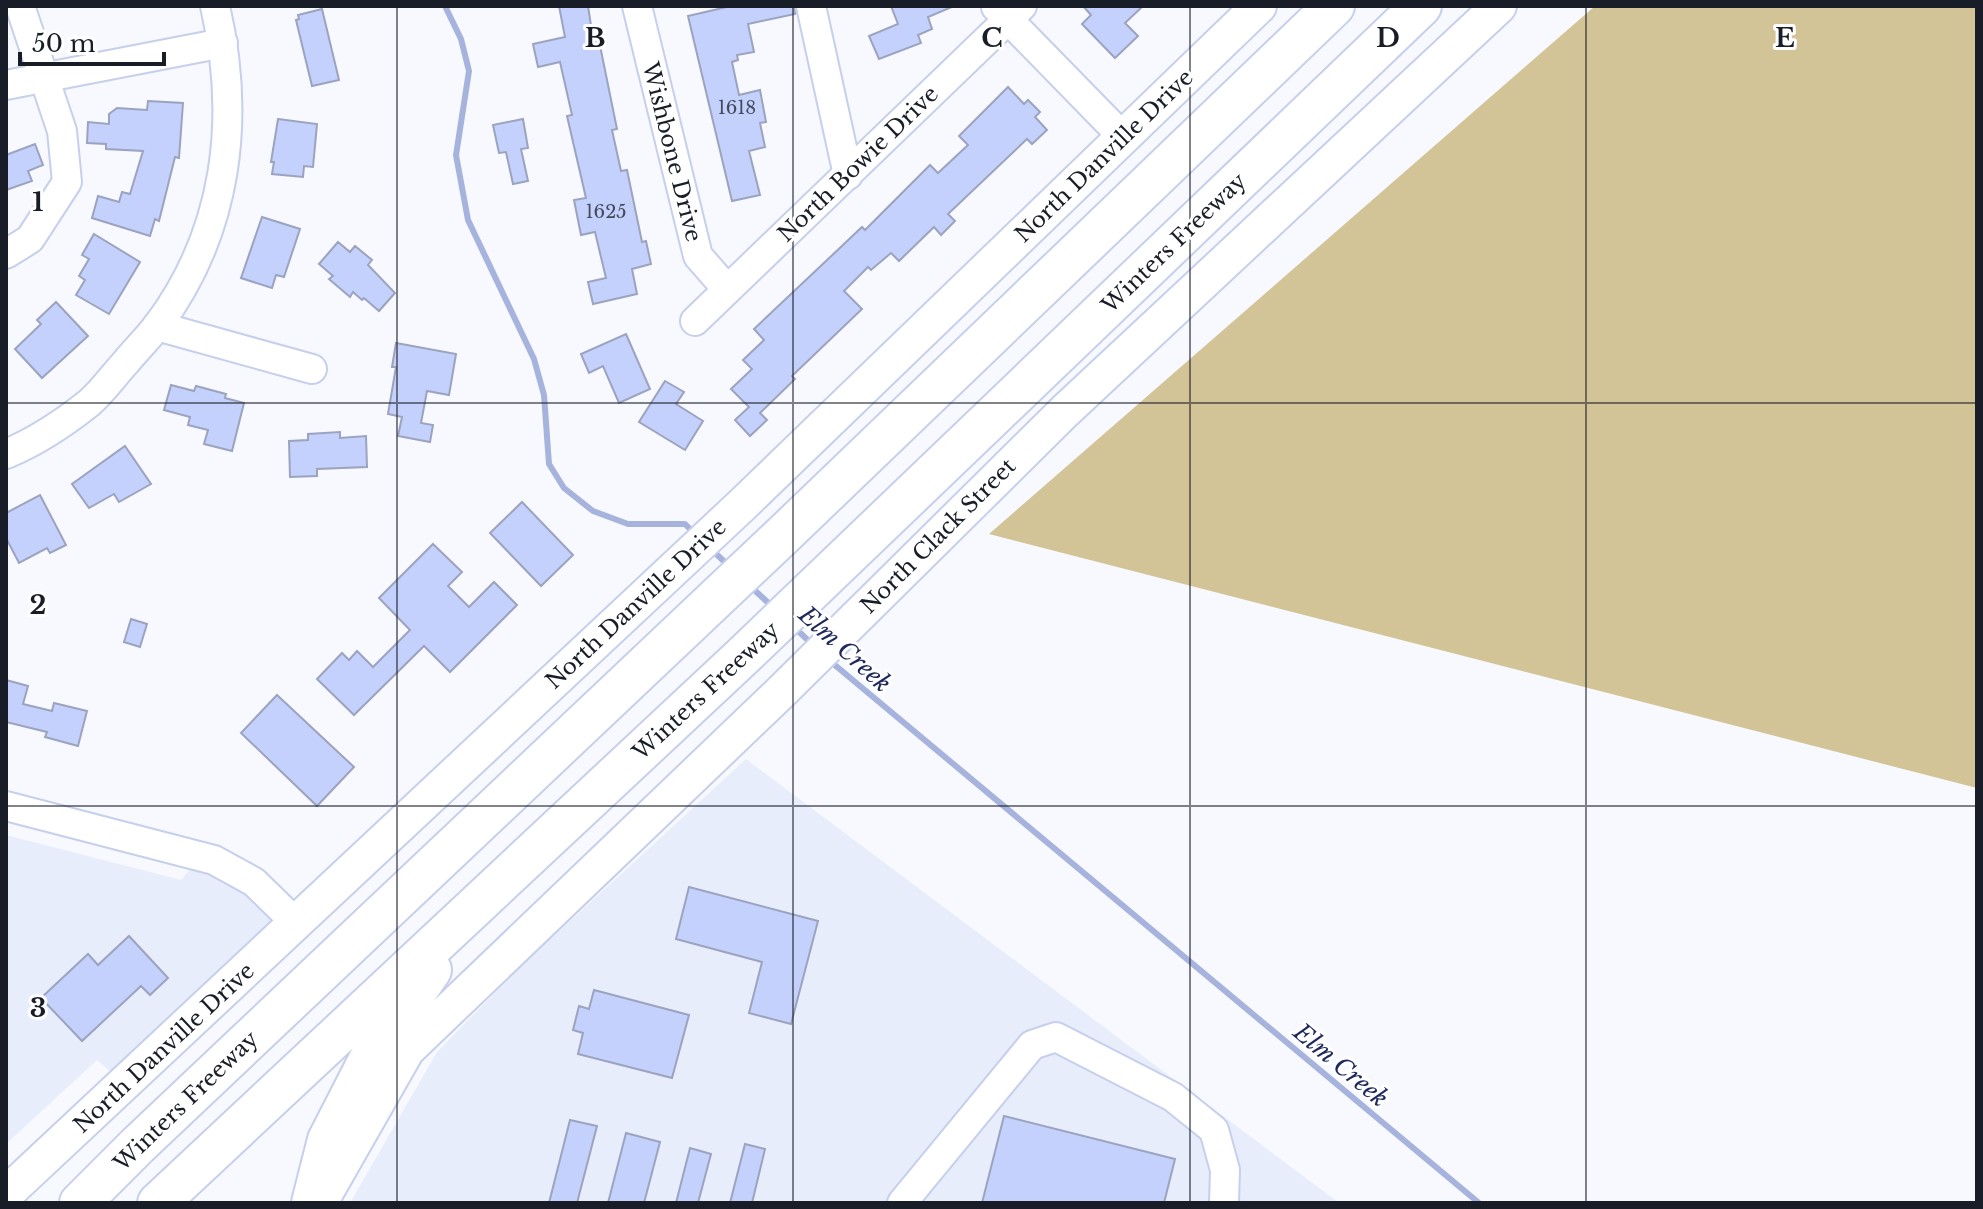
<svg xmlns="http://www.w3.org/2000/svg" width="1983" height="1209" viewBox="0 0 1983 1209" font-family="'Libre Baskerville',serif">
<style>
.built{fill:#e8edfc}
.forest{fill:#d2c497}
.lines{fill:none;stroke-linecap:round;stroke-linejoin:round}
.stream{stroke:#a6b3dc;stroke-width:6}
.building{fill:#c4d1fc;stroke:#9ba3be;stroke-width:2}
.minor-casing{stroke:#c6cfeb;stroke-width:32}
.major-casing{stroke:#c6cfeb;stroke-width:38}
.highway-casing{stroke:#c6cfeb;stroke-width:44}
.minor{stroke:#fff;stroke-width:28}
.major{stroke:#fff;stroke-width:34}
.highway{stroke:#fff;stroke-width:40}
.grid{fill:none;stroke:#191d27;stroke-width:2;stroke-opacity:0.55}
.labels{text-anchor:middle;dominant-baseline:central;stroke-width:6;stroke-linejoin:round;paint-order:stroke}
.number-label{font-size:18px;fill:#444a5c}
.street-label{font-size:22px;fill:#191d27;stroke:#fff}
.water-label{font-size:24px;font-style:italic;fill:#1e285b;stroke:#fff}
.grid-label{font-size:26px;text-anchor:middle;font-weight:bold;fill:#191d27;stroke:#fff;stroke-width:6;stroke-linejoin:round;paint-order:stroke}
</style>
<rect width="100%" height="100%" fill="#f7f9fe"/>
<g class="built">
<path d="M 746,759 L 1339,1203 L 350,1203 L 437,1052 L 517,970 Z"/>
<path d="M 6,835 L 181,880 L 192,867 L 207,871 L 247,894 L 271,920 L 269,926 L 116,1076 L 97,1060 L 6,1144 Z"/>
</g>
<path class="forest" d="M 1595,6 L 1977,6 L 1977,788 L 989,534 Z"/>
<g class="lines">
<g class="stream">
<path d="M 445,6 L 461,39 L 469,71 L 456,155 L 468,220 L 534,359 L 544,395 L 549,464 L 564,488 L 593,511 L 628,524 L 685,524 L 696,535"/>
<path d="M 710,548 L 731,568"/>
<path d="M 751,587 L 775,609"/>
<path d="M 795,628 L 813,645"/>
<path d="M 830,661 L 1479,1203"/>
</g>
</g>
<g class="building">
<path d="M 559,6 L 588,6 L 592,32 L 597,31 L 617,129 L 612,130 L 621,171 L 627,170 L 642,242 L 646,241 L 651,264 L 632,269 L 637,294 L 593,304 L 588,282 L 606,278 L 595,232 L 581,235 L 574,200 L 586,198 L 567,116 L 572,115 L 560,62 L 538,67 L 533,44 L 565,37 Z"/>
<path d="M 731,6 L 794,6 L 795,14 L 748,24 L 754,52 L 737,55 L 738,60 L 732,62 L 739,95 L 760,90 L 766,122 L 760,123 L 765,147 L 749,151 L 760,195 L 732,201 L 688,16 Z"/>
<path d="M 891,6 L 954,6 L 928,17 L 932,29 L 918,35 L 921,43 L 879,59 L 869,36 L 898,24 Z"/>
<path d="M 1083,6 L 1143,6 L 1125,23 L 1138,36 L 1115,58 L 1082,24 L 1091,15 Z"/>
<path d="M 322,9 L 339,80 L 312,86 L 296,20 L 299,19 L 298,15 Z"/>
<path d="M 1008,87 L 1024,104 L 1028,100 L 1040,112 L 1035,117 L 1047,130 L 1032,144 L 1027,139 L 948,214 L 955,221 L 941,235 L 934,227 L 899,261 L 891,253 L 871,270 L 868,267 L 844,291 L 862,309 L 792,376 L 795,379 L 760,413 L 767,420 L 750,436 L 735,420 L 749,407 L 731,389 L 752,369 L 743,360 L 764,340 L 754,329 L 862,227 L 865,230 L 930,165 L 938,173 L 968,145 L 959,136 Z"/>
<path d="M 148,101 L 183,103 L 179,158 L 175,157 L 159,221 L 155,219 L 150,236 L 92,218 L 98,196 L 119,202 L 122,192 L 130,194 L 143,151 L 106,149 L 106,144 L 87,143 L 88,122 L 109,124 L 109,114 L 117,108 L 147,110 Z"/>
<path d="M 278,119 L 317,124 L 313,167 L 304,166 L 303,177 L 272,174 L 274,162 L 271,162 Z"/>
<path d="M 523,119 L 528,148 L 521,149 L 528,181 L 513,184 L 506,152 L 499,153 L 493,125 Z"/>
<path d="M 35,144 L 43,165 L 28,171 L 32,181 L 6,190 L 6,155 Z"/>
<path d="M 262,217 L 300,229 L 284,277 L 276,275 L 272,288 L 241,278 Z"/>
<path d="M 94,234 L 140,262 L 109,314 L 76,295 L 85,280 L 79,276 L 89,259 L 82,255 Z"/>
<path d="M 338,242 L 350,252 L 355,246 L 372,260 L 368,265 L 395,293 L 379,311 L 364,298 L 362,300 L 353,292 L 350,297 L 329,279 L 333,276 L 319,264 Z"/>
<path d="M 56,302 L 88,336 L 42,378 L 15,349 L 41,324 L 37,320 Z"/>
<path d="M 626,334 L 650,389 L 619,403 L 603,366 L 589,373 L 581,354 Z"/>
<path d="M 396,343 L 456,354 L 449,395 L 427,391 L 421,423 L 433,425 L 430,442 L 398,436 L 402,417 L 388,414 L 396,367 L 392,367 Z"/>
<path d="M 665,381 L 684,392 L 676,404 L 703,421 L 685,450 L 639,422 Z"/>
<path d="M 171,385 L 194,391 L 196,386 L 226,394 L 225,398 L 244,403 L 232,451 L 204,444 L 208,430 L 188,425 L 190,417 L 164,410 Z"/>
<path d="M 340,432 L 340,438 L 366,436 L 367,467 L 317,469 L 317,476 L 290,477 L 289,441 L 308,440 L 308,434 Z"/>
<path d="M 125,446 L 151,484 L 119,502 L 114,494 L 89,508 L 72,484 Z"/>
<path d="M 40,495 L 66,545 L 50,553 L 47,548 L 19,563 L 6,538 L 6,513 Z"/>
<path d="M 522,502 L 573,555 L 541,586 L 490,533 Z"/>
<path d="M 433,544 L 462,572 L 448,586 L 469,607 L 494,582 L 517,605 L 450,672 L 424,646 L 354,715 L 317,679 L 342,653 L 349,660 L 357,651 L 373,667 L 410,630 L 379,598 Z"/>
<path d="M 131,619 L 147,624 L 140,647 L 124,642 Z"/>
<path d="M 6,680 L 28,686 L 23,704 L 52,711 L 54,703 L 87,711 L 78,746 L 45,737 L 47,732 L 6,722 Z"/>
<path d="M 277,695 L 354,767 L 317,806 L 241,733 Z"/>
<path d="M 689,887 L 818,921 L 791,1024 L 749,1013 L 762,962 L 676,939 Z"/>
<path d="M 129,936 L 168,978 L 150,995 L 141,986 L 82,1041 L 41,998 L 88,954 L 98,965 Z"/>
<path d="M 594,990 L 689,1015 L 672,1078 L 578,1054 L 583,1033 L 573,1030 L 579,1006 L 589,1009 Z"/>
<path d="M 1004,1116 L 1175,1159 L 1164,1203 L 982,1203 Z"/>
<path d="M 570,1120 L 597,1126 L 577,1203 L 549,1203 Z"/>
<path d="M 626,1133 L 660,1142 L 644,1203 L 608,1203 Z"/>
<path d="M 745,1144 L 765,1149 L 752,1203 L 730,1203 Z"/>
<path d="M 690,1148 L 711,1154 L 698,1203 L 676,1203 Z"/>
</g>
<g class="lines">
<g class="minor-casing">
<g id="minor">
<path d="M 637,6 L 698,256 L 726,288"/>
<path d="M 811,6 L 848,175"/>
<path d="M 996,7 L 1123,137"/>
<path d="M 6,85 L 223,43"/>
<path d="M 6,254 L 30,239 L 67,182 L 62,131 L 20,6"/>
<path d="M 695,321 L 1022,6"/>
<path d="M 157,326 L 312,369"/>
<path d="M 6,454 C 35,442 64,423 89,403 C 102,392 114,375 126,362 C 136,350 148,338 158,325 C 228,231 241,118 215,6"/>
<path d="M 6,806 L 214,860 L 254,882 L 296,923"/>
<path d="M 902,1203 L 1032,1045 L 1056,1037 L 1173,1097 L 1214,1130 L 1225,1170 L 1224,1203"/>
</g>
</g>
<g class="major-casing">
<g id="major">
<path d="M 6,1194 L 742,505 L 1259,6"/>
<path d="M 322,1199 L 407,1050 L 780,693 L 1065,411 L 1499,6"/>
</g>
</g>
<g class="highway-casing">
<g id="highway">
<path d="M 80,1203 L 138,1145 L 781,537 L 1334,6"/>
<path d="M 158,1203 L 743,656 L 1421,6"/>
<path d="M 312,1203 L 328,1140 L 370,1058 L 431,970"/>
</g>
</g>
<use href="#minor" class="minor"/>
<use href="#major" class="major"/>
<use href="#highway" class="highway"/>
</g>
<path class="grid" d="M 397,6 L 397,1203M 793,6 L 793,1203M 1190,6 L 1190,1203M 1586,6 L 1586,1203M 6,403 L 1977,403M 6,806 L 1977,806"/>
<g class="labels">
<g class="number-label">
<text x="737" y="108">1618</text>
<text x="606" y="212">1625</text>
</g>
<g class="street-label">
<text transform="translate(672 152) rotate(76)">Wishbone Drive</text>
<text transform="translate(1104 156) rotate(-44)">North Danville Drive</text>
<text transform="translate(858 164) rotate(-44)">North Bowie Drive</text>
<text transform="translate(1174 243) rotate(-44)">Winters Freeway</text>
<text transform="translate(938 536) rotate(-45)">North Clack Street</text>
<text transform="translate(636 604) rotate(-43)">North Danville Drive</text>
<text transform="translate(706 691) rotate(-43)">Winters Freeway</text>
<text transform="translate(164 1048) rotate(-43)">North Danville Drive</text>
<text transform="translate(186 1101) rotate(-44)">Winters Freeway</text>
</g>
<g class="water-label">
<text transform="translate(845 649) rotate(42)">Elm Creek</text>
<text transform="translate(1341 1065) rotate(40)">Elm Creek</text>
</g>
</g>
<g class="grid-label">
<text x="595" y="47">B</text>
<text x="992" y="47">C</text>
<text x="1388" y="47">D</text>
<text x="1785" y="47">E</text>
<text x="38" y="211">1</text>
<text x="38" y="614">2</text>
<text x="38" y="1017">3</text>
</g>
<rect width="1983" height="1209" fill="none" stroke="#191d27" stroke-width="16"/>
<path d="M20 52v12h144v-12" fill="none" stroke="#191d27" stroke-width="4"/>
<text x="32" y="52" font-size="24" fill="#191d27" stroke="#ffffff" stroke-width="6" paint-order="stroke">50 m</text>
</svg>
